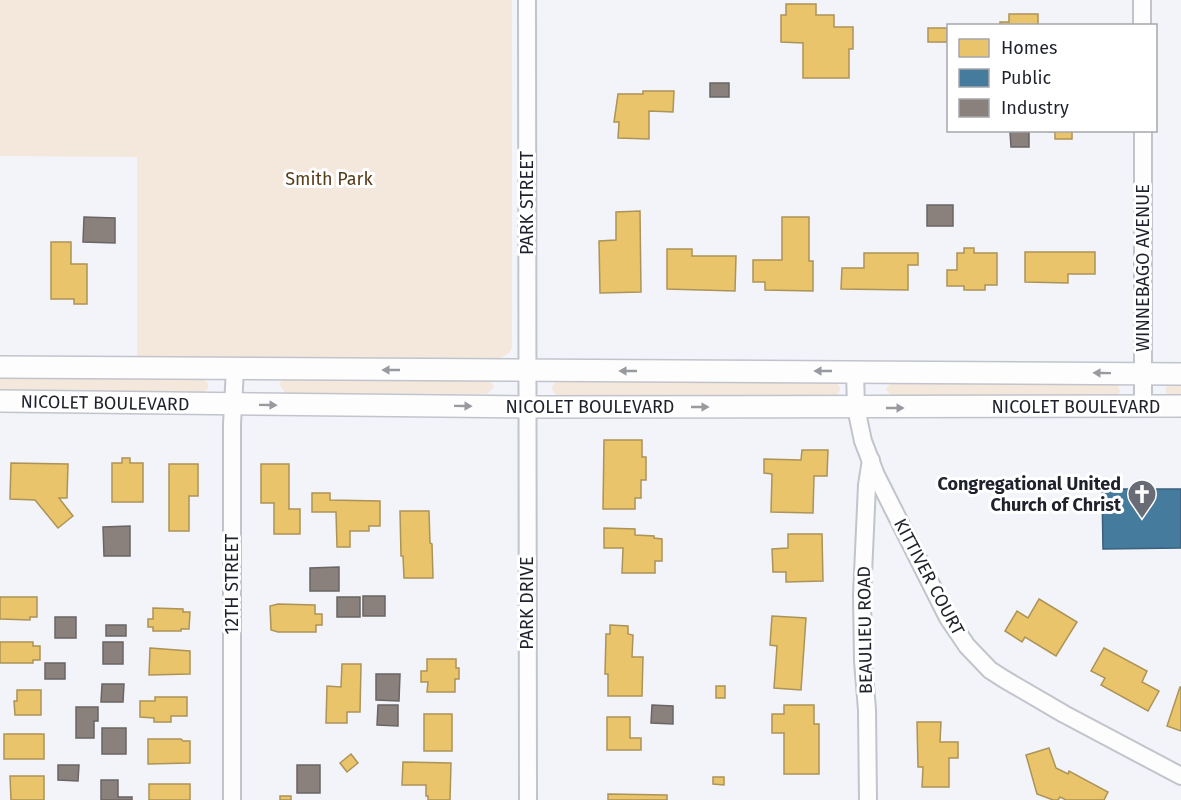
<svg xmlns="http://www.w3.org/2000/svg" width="1181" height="800" viewBox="0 0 1181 800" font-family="'Fira Sans',sans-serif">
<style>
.green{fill:#f4e7db}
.homes{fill:#e9c46a;stroke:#ac9357;stroke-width:1.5}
.public{fill:#457b9d;stroke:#3a607b;stroke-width:1.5}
.industry{fill:#8a817c;stroke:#6a6464;stroke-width:1.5}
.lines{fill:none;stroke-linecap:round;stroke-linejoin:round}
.minor-casing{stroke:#c2c4cc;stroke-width:20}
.tertiary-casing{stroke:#c2c4cc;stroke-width:24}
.minor{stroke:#fdfdfe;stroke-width:16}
.tertiary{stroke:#fdfdfe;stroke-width:21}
.oneway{fill:#999aa0}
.labels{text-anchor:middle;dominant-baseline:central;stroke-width:6;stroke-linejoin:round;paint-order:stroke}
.park-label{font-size:18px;fill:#573c19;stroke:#fff}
.street-label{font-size:18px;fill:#1f222c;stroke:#fff}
.poi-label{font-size:18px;font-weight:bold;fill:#1f222c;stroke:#fff;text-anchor:end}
</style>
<rect width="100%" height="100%" fill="#f2f4fa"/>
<g class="green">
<path d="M 0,0 L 512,0 L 512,348 L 509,353 L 499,359 L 137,357 L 137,157 L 0,156 Z"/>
<path d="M 0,377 L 202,378 C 209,382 211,388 203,393 L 0,393 Z"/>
<path d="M 285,377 L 486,379 L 491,382 L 494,387 L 487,394 L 285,393 L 279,384 Z"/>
<path d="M 557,380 L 832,380 L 838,384 L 840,389 L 838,394 L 834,396 L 557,395 L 553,392 L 552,387 Z"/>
<path d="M 892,381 L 1113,382 L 1118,385 L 1120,391 L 1118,395 L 1113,397 L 891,396 L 886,389 Z"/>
<path d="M 1170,382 L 1181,382 L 1181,398 L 1169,398 L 1165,389 Z"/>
</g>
<g class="homes">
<path d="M 786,4 L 816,4 L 816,15 L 834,15 L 834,27 L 853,27 L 853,49 L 849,49 L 849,78 L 803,78 L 803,43 L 781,42 L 781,15 L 786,15 Z"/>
<path d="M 1009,14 L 1038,14 L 1038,26 L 1000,26 L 1000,22 L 1009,22 Z"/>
<rect x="928" y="28" width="19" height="14"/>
<path d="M 643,91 L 674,91 L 673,112 L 649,111 L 649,139 L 618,138 L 619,122 L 614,122 L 618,94 L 643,94 Z"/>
<path d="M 1034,130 L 1072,130 L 1072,139 L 1055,139 L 1055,132 Z"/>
<path d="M 640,211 L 641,292 L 600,293 L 599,241 L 616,240 L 616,212 Z"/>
<path d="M 782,217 L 809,217 L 809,261 L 813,261 L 813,291 L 765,290 L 765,282 L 753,282 L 753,260 L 782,260 Z"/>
<path d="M 51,242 L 71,242 L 71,264 L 87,264 L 87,304 L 74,304 L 74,299 L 51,299 Z"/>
<path d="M 964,248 L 974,248 L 974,253 L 997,253 L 997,285 L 985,285 L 985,290 L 964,290 L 964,286 L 947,286 L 947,270 L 957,270 L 957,253 L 964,253 Z"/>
<path d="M 667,249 L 692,249 L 692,256 L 736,256 L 735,291 L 667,289 Z"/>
<path d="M 1025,252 L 1095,252 L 1095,274 L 1068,274 L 1068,283 L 1025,282 Z"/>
<path d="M 864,253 L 918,253 L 918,265 L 908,265 L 908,290 L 841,289 L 842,268 L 864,268 Z"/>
<path d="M 604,440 L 642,440 L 642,457 L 646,457 L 646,480 L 641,480 L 641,498 L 635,498 L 635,509 L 603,509 Z"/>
<path d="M 802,450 L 828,450 L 827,476 L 814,476 L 813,513 L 771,512 L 772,474 L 764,473 L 764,459 L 801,460 Z"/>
<path d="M 122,458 L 130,458 L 130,463 L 143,463 L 143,502 L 112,502 L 112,463 L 122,463 Z"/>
<path d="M 11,463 L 68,464 L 67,498 L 59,498 L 73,516 L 58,528 L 35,500 L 10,499 Z"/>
<path d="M 169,464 L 198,464 L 198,496 L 189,496 L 189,531 L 169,531 Z"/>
<path d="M 261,464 L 289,464 L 289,509 L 300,509 L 300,534 L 274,534 L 274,503 L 261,503 Z"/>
<path d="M 312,493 L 330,493 L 330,500 L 380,501 L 380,526 L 369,526 L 369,531 L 350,531 L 350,547 L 337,547 L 336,512 L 312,512 Z"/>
<path d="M 400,511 L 429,511 L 430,543 L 432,544 L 433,578 L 404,578 L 403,556 L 401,556 Z"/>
<path d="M 604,528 L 635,529 L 635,535 L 654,536 L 654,538 L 662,539 L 662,561 L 655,561 L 655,573 L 622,573 L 623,548 L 604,548 Z"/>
<path d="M 788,534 L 822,534 L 823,581 L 786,582 L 786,572 L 773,572 L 772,549 L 788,548 Z"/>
<path d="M 0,597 L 37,597 L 37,617 L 30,617 L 30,620 L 0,619 Z"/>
<path d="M 1039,599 L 1077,622 L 1056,656 L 1025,637 L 1022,642 L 1005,631 L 1017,611 L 1028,618 Z"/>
<path d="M 278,604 L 315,605 L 315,614 L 322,614 L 322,625 L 316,625 L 316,632 L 278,632 L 271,630 L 270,606 Z"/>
<path d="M 153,608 L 183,609 L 183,612 L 190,612 L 189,629 L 181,629 L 181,631 L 153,631 L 153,627 L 148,627 L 148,619 L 153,619 Z"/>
<path d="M 772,616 L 806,618 L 801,690 L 774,688 L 777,646 L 770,645 Z"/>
<path d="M 610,625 L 628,626 L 628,634 L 633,635 L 632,657 L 643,657 L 642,696 L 608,696 L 608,674 L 605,674 L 606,634 L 610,634 Z"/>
<path d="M 0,642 L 33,642 L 33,646 L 40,646 L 40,660 L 33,660 L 33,663 L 0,663 Z"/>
<path d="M 150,648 L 190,651 L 190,674 L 149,675 Z"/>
<path d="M 1104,648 L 1147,671 L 1142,682 L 1159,691 L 1148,711 L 1101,685 L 1105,678 L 1091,671 Z"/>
<path d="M 427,659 L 456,659 L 456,668 L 459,668 L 459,679 L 455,679 L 455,692 L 427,692 L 428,682 L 421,682 L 421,671 L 427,671 Z"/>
<path d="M 342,664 L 361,664 L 360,712 L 347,712 L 347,723 L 326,723 L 327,686 L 341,687 Z"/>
<rect x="716" y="686" width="9" height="12"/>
<path d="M 1180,687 L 1181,687 L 1181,731 L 1167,726 Z"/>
<path d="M 17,690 L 41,690 L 41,715 L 15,715 L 14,701 L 17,701 Z"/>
<path d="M 155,697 L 187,697 L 187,716 L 171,716 L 171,722 L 154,722 L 154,718 L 140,717 L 140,701 L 155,701 Z"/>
<path d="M 784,705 L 814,705 L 814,724 L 819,724 L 819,774 L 784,774 L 784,733 L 772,733 L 772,714 L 784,714 Z"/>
<rect x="424" y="714" width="28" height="37"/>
<path d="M 607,717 L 630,717 L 630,738 L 641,738 L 641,750 L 607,750 Z"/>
<path d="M 917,722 L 941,722 L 940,742 L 958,742 L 958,758 L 949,758 L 949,787 L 922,787 L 923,767 L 918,767 Z"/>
<rect x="4" y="734" width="40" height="25"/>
<path d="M 148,739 L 181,739 L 183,741 L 190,741 L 190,763 L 148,764 Z"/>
<path d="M 1049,748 L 1056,768 L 1068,774 L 1069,771 L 1108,792 L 1104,800 L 1066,800 L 1060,797 L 1058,800 L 1053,800 L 1037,794 L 1026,755 Z"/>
<path d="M 351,754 L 358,763 L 347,772 L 340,763 Z"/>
<path d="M 403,762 L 451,763 L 450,800 L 428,800 L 428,796 L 426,796 L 426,785 L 402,785 Z"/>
<path d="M 10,776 L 44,776 L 44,800 L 11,800 Z"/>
<path d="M 713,777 L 724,777 L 724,785 L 713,784 Z"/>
<rect x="149" y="784" width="41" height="16"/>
<path d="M 608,794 L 667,795 L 667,800 L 608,800 Z"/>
<rect x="280" y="796" width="11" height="4"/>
</g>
<path class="public" d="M 1102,489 L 1181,489 L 1181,548 L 1103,549 Z"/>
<g class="industry">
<rect x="710" y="83" width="19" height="14"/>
<path d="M 1010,132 L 1029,132 L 1029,147 L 1011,147 Z"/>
<rect x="927" y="205" width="26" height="21"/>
<path d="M 84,217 L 115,218 L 115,243 L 83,242 Z"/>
<path d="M 130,526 L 130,556 L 104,556 L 103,527 Z"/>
<path d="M 339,567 L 339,591 L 310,591 L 310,568 Z"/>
<rect x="363" y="596" width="22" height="20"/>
<rect x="337" y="597" width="23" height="20"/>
<rect x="55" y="617" width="21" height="21"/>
<rect x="106" y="625" width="20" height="11"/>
<rect x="103" y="642" width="20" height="22"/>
<rect x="45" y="663" width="20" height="16"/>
<path d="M 376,674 L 400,674 L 399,701 L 376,700 Z"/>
<path d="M 102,684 L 124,684 L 123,702 L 101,702 Z"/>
<path d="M 378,705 L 398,705 L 398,726 L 377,725 Z"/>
<path d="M 652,705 L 673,706 L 673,724 L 651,723 Z"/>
<path d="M 76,707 L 98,707 L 98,721 L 94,721 L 94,738 L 76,738 Z"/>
<rect x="102" y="728" width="24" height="26"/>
<path d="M 58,765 L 79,765 L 78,781 L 58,780 Z"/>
<rect x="297" y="765" width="23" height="28"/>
<path d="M 101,780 L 118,780 L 118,797 L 132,797 L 132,800 L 101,800 Z"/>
</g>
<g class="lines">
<g class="minor-casing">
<g id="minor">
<path d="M 527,0 L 528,800"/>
<path d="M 1142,0 L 1142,26"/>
<path d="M 855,371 L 856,408 L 863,441 L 876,475 L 948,618 L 967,646 L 990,670 L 1004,679 L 1064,714 L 1181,776"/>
<path d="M 1143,406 L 1143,130"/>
<path d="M 232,800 L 232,424 L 235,369"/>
<path d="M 868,800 L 867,710 L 863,661 L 862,596 L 867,485 L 871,460"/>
</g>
</g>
<g class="tertiary-casing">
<g id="tertiary">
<path d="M 0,367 L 1181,374"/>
<path d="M 0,401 L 527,407 L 1181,406"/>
</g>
</g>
<use href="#minor" class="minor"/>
<use href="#tertiary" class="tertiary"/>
</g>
<defs><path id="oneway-solid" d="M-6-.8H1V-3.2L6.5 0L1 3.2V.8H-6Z" transform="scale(1.5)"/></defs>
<g class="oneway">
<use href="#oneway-solid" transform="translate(391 370) rotate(-180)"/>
<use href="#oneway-solid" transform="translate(628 371) rotate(180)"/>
<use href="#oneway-solid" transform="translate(823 371) rotate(180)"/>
<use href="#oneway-solid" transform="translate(1102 373) rotate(-179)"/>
<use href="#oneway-solid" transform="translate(268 405) rotate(1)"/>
<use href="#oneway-solid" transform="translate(463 406) rotate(1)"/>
<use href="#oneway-solid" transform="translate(700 407)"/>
<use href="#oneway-solid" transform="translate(895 408)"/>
</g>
<defs>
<g id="church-pin" transform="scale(1.5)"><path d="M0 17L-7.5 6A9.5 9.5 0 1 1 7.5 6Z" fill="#696c74" stroke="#fff"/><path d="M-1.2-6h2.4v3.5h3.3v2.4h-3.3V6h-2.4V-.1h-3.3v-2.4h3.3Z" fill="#fff"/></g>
</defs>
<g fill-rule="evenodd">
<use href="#church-pin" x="1142" y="494"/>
</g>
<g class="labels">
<g class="park-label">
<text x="329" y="179">Smith Park</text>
</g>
<g class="street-label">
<text transform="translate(527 203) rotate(-90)">PARK STREET</text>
<text transform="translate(1143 268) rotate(-90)">WINNEBAGO AVENUE</text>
<text transform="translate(105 403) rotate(1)">NICOLET BOULEVARD</text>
<text x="590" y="407">NICOLET BOULEVARD</text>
<text x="1076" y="407">NICOLET BOULEVARD</text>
<text transform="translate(929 577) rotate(62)">KITTIVER COURT</text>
<text transform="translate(232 584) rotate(-90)">12TH STREET</text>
<text transform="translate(527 603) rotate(-90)">PARK DRIVE</text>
<text transform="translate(865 630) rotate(-91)">BEAULIEU ROAD</text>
</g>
<g class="poi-label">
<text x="1121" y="484">Congregational United<tspan x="1121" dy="21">Church of Christ</tspan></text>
</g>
</g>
<rect x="947" y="24" width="210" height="108" fill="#ffffff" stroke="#a5a7ab" stroke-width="1.5"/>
<rect x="959" y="39" width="30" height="18" fill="#e9c46a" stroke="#a5a7ab" stroke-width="1.5"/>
<text x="1001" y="54" font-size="18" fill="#1f222c">Homes</text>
<rect x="959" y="69" width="30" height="18" fill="#457b9d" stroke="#a5a7ab" stroke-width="1.5"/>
<text x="1001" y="84" font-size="18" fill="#1f222c">Public</text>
<rect x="959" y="99" width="30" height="18" fill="#8a817c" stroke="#a5a7ab" stroke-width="1.5"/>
<text x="1001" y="114" font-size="18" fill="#1f222c">Industry</text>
</svg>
